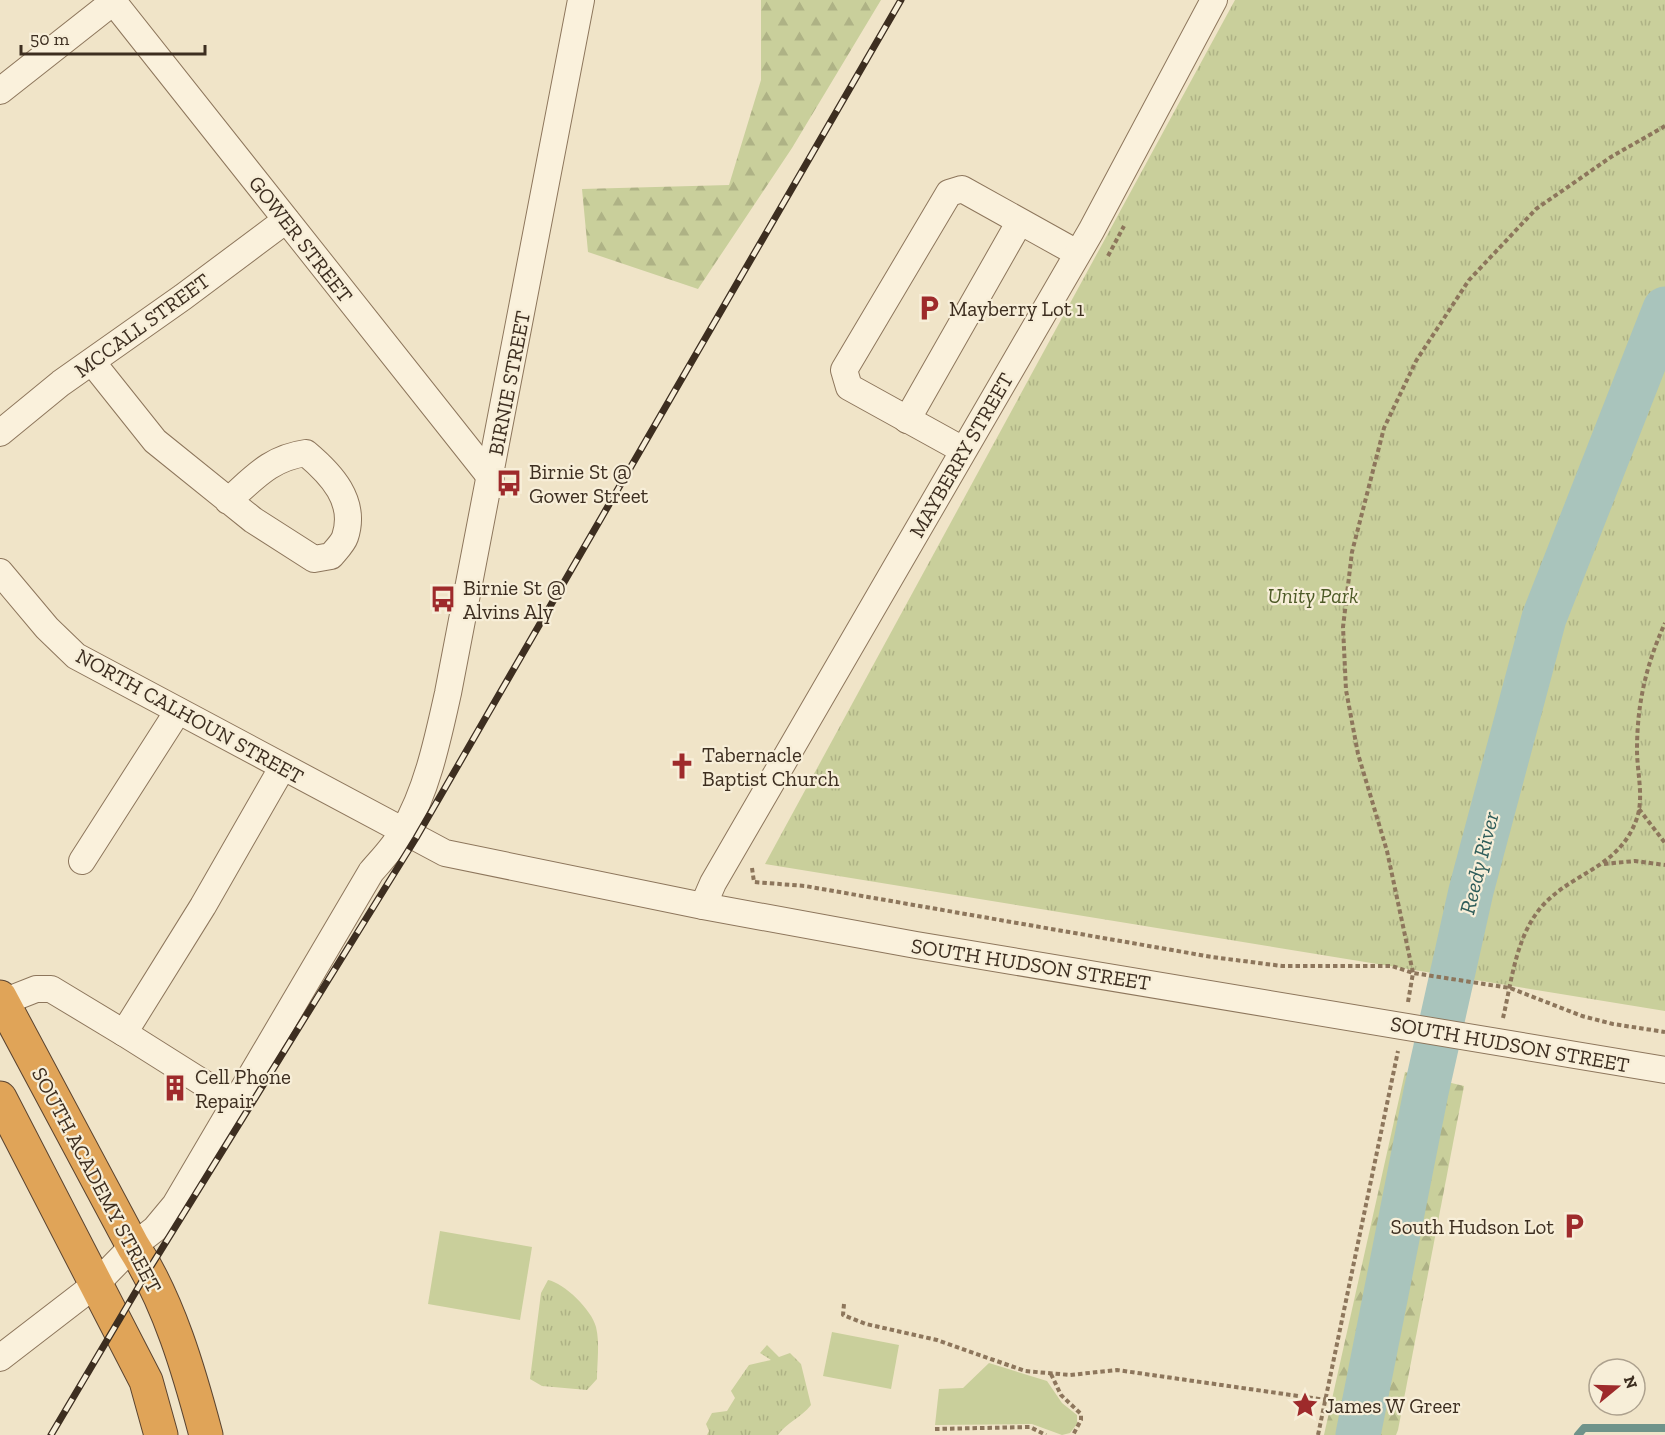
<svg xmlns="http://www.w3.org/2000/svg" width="1665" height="1435" viewBox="0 0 1665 1435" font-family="'Zilla Slab',serif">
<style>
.forest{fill:url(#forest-firs)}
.park{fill:url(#park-tufts)}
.garden{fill:#c9cf9b}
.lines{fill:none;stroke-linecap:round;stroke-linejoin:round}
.stream{stroke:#6f938a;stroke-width:8}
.river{stroke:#a9c4bc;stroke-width:45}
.minor-casing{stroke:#8d765c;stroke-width:28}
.highway-casing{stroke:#5b4430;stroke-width:35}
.path{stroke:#8d765c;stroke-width:4;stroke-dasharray:4.5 3;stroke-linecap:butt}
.minor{stroke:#faf1dc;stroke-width:26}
.highway{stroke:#e0a458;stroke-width:33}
.rail-casing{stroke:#3d2e20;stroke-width:7}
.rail{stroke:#f7eed8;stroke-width:4.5;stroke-dasharray:14;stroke-linecap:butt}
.labels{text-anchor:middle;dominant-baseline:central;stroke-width:4.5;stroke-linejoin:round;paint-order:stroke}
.street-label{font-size:21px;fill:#3d2e20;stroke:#f7eed8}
.poi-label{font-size:21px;fill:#3d2e20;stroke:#f7eed8;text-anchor:start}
.park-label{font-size:21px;font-style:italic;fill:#4d5a26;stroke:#f7eed8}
.water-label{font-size:22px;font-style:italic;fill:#2f5d5a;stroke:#f7eed8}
</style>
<defs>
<pattern id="forest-firs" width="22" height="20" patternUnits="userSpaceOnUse" patternTransform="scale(1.5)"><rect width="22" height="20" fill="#c9cf9b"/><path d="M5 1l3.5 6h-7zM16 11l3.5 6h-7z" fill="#aeb285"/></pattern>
<pattern id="park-tufts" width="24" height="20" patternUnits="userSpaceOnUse" patternTransform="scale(1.5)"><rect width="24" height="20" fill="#c9cf9b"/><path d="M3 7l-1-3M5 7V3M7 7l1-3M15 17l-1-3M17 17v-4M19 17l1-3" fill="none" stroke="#aeb285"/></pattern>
</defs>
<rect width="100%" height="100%" fill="#f0e4c8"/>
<g class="forest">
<path d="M 761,0 L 881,0 L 792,148 L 698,289 L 588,252 L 582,189 L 729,185 L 761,80 Z"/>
<path d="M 1405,1072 L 1464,1086 L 1398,1430 L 1396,1435 L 1324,1435 Z"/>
</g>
<g class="park">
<path d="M 1235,0 L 1665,0 L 1665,1011 L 765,864 Z"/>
<path d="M 548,1280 C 564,1283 592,1310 596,1327 C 600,1343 597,1363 597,1379 L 587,1390 L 542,1386 L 530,1379 L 541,1293 Z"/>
<path d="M 767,1345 L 779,1357 L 790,1353 L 801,1364 L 811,1405 C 801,1418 787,1422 778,1435 L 707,1435 L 709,1431 L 706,1424 L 712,1413 L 727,1411 L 735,1398 L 731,1391 L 749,1365 L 771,1360 L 760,1353 Z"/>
</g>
<g class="garden">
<path d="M 440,1231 L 532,1247 L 520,1320 L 428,1304 Z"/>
<path d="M 832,1332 L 899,1345 L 891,1389 L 823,1376 Z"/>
<path d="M 989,1363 L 1047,1381 L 1062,1403 L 1077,1415 L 1077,1424 L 1070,1433 L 1062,1435 L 1032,1424 L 935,1425 L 939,1389 L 963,1388 Z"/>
</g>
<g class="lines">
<path class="stream" d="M 1578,1435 L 1584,1428 L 1665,1428"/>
<path class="river" d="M 1358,1435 L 1426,1092 L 1471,891 L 1544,618 L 1665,309"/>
<g class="minor-casing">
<g id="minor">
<path d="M 112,0 L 491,478"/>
<path d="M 0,91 L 113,2"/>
<path d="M 92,362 L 155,441 L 253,520 L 314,559 L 331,556 C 336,550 343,543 345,537 C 357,501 331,474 306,453 C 270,458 254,478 228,501"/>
<path d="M 907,420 L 1019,223"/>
<path d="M 0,433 L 61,383 L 183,297 L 286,220"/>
<path d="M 963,450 L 849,387 L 844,370 L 949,193 L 962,189 L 1077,253"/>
<path d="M 0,572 L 47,628 L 76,656 L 445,853 L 703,906 L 916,945 L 1665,1070"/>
<path d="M 82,861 L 178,711"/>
<path d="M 703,906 L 713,883 L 1091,231 L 1214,0"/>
<path d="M 3,1002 L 36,989 L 51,989 L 124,1033"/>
<path d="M 235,1103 L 124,1033 L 203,906 L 282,768"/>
<path d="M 0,1358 L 96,1284 L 133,1246 L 155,1229 L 175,1205 L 371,872 C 382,859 395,846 403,831 C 427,791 438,738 448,693 L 581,0"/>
</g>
</g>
<g class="highway-casing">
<g id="highway">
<path d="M 0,997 L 133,1246 C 169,1302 189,1371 206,1435"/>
<path d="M 0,1098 L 146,1381 L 161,1435"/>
</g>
</g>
<g class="path">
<path d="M 1108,256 L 1124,226"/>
<path d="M 1639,809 L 1665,843"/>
<path d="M 1604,864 L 1635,861 L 1665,865"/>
<path d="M 752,868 L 754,882 L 805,886 L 1212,957 L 1282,966 L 1392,966 L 1413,973 L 1510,988 L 1582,1016 L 1613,1024 L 1665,1032"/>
<path d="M 1408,1002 L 1413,973 L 1387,851 L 1358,754 L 1346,690 L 1343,627 L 1352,552 L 1384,428 L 1416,361 L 1469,280 L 1536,209 L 1611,157 L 1665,126"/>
<path d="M 1503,1018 C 1512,980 1516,933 1545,903 C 1576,871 1620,867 1637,818 C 1644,797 1637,772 1637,750 C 1637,704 1646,665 1665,623"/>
<path d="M 844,1304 L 843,1315 L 866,1324 L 937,1340 L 1025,1371 L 1070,1375 L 1117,1370 L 1326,1400"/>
<path d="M 1051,1374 L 1061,1395 L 1081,1414 L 1081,1420 L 1073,1435"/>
<path d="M 935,1429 L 1030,1427 L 1046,1435"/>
<path d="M 1318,1435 L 1398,1051"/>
</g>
<use href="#minor" class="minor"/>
<use href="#highway" class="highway"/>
<g class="rail-casing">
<path id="rail" d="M 51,1435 L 148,1271 L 416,838 L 901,0"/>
</g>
<use href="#rail" class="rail"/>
</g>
<defs>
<g id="parking-bare" transform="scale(2.07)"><path d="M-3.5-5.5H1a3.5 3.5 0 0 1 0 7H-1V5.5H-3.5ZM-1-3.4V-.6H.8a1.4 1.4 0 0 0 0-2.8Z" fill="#9e2a2b" stroke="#f7eed8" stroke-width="2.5" paint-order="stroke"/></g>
<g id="bus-bare" transform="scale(2.07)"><path d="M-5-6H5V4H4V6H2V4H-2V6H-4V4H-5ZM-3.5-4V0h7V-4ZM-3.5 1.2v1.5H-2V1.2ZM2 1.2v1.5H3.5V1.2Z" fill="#9e2a2b" stroke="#f7eed8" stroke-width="2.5" paint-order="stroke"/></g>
<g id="church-bare" transform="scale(2.07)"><path d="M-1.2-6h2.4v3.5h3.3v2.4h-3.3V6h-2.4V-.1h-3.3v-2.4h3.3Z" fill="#9e2a2b" stroke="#f7eed8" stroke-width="2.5" paint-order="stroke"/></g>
<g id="building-bare" transform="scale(2.07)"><path d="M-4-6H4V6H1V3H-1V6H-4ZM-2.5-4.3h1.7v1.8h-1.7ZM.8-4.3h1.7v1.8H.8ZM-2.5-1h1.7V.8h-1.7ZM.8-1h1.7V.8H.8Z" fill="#9e2a2b" stroke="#f7eed8" stroke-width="2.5" paint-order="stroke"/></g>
<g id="sight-bare" transform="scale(2.07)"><path d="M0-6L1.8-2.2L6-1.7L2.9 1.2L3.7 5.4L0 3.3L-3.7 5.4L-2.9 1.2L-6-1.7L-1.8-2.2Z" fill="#9e2a2b" stroke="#f7eed8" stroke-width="2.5" paint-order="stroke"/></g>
</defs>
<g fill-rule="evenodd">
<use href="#parking-bare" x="929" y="308"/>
<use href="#bus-bare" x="509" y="483"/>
<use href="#bus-bare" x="443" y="599"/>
<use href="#church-bare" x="682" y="766"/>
<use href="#building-bare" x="175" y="1088"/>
<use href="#parking-bare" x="1574" y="1226"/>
<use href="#sight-bare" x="1305" y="1405"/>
</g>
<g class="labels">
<g class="street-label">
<text transform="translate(301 239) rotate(52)">GOWER STREET</text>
<text transform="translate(142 325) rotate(-36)">MCCALL STREET</text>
<text transform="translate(509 383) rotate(-79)">BIRNIE STREET</text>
<text transform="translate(961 455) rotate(-60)">MAYBERRY STREET</text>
<text transform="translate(190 716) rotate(29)">NORTH CALHOUN STREET</text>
<text transform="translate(1031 964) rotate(9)">SOUTH HUDSON STREET</text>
<text transform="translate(1510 1044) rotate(10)">SOUTH HUDSON STREET</text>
<text transform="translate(97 1180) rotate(62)">SOUTH ACADEMY STREET</text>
</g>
<g class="poi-label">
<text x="949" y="308">Mayberry Lot 1</text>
<text x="529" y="471">Birnie St @<tspan x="529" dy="24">Gower Street</tspan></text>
<text x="463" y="587">Birnie St @<tspan x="463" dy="24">Alvins Aly</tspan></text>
<text x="702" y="754">Tabernacle<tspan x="702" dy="24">Baptist Church</tspan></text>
<text x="195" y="1076">Cell Phone<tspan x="195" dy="24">Repair</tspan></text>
<text x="1554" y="1226" text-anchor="end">South Hudson Lot</text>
<text x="1325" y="1405">James W Greer</text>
</g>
<g class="park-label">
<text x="1313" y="595">Unity Park</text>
</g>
<g class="water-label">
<text transform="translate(1479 863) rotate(-76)">Reedy River</text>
</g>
</g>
<g transform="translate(1617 1387) rotate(71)"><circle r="28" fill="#f7eed8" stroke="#ada18e" stroke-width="1.5"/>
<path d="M0-4.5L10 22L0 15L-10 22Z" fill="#9e2a2b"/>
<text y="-9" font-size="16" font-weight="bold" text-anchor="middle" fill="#3d2e20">N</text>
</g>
<path d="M21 45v9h184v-9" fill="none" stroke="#3d2e20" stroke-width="3"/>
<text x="30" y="45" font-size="18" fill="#3d2e20" stroke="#f7eed8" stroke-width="4.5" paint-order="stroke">50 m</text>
</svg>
